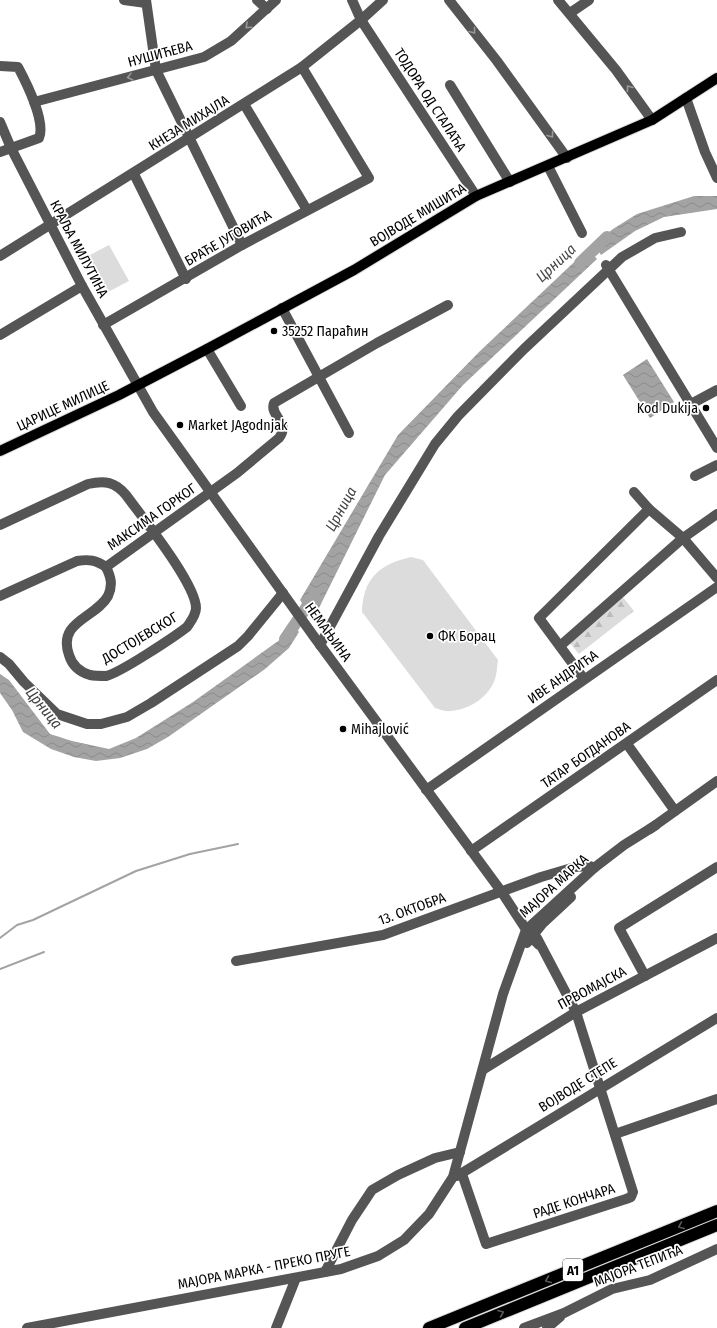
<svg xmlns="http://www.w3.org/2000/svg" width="717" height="1328" viewBox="0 0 717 1328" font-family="'Fira Sans Condensed',sans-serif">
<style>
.green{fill:#dcdcdc}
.forest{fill:url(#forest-firs)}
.water{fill:url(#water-waves)}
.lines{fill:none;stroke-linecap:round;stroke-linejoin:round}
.stream{stroke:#a3a3a3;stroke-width:2}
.river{stroke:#a3a3a3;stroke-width:12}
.major-casing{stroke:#dbdbdb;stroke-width:12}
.highway-casing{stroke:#dbdbdb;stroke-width:14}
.minor{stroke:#555;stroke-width:10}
.major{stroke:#000;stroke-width:10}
.highway{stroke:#000;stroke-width:12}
.oneway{stroke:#999}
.oneway2{stroke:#595959}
.poi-dot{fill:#000;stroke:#fff;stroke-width:1.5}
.labels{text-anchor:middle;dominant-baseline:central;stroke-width:3.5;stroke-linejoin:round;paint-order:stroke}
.shield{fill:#fff;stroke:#4c4c4c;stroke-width:1}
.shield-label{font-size:13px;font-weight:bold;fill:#000}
.street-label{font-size:14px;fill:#000;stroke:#fff}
.poi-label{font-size:14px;fill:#000;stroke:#fff;text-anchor:start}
.water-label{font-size:15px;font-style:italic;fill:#444;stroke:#fff}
</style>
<defs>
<pattern id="forest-firs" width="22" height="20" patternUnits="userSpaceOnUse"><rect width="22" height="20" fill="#dcdcdc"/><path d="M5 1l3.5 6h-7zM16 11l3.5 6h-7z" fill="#bbb"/></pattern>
<pattern id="water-waves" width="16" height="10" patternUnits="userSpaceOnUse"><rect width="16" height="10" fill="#a3a3a3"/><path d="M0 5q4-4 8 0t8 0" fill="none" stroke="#8b8b8b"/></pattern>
</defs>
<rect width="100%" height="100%" fill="#fff"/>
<g class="green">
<path d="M 109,245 L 129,281 L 108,292 L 88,256 Z"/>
<path d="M 411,557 L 423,560 L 498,660 C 497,666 497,673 495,679 C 489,697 469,710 450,711 C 445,712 439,709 435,708 L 362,612 C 363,578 380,564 411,557 Z"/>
</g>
<path class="forest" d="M 622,596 L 634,611 L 579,654 L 569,642 Z"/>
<g class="water">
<path d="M 694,196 L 717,196 L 717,209 L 664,217 L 635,231 L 601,255 L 594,244 L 613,229 L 637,214 Z"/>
<path d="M 588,249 L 597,259 L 463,385 L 385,475 L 313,620 L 300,600 L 398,435 L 479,352 Z"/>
<path d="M 647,359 L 674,402 L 650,418 L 623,375 Z"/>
<path d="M 292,623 L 299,632 L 289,648 L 265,669 L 168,737 L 147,749 L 120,758 L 96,761 L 74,757 L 51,749 L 23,732 L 12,710 L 0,693 L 0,674 L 9,680 L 50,734 L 72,741 L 109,749 L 136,738 L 193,702 L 281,639 Z"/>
</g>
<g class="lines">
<g class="stream">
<path d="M 0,938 L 17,925 L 33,920 L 136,871 L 190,854 L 238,844"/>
<path d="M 0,969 L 44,952"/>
</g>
<g class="river">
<path d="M 580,263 L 607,237"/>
<path d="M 285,639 L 314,596"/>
</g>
<g class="major-casing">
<path id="major" d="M 0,451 L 119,395 L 207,349 L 354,270 L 476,196 L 652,120 L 717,78"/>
</g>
<g class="highway-casing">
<g id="highway">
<path d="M 429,1328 L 717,1211"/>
<path d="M 465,1328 L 717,1225"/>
</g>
</g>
<g class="minor">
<path d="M 124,0 L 146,3"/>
<path d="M 146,0 L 156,70 L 242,245"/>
<path d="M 257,0 L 267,9"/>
<path d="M 352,0 L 361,20 L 476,196"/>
<path d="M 449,0 L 497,61 L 567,158"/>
<path d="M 558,0 L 616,70 L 652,120"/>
<path d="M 570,13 L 589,0"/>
<path d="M 0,66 L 18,67 C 26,82 46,122 39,138 L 0,152"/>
<path d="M 450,85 L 510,182"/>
<path d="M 686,98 L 705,152 L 717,178"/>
<path d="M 34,102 L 204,57 L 231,41 L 276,0"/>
<path d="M 244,104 L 307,210"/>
<path d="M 0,122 L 11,148 L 82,286 L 153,412 L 315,638 L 501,891 L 531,937 L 539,945"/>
<path d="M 548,166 L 582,233"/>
<path d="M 134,174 L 186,279"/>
<path d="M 0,256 L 302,67 L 361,20 L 383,0"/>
<path d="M 606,265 L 717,448"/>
<path d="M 282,308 L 349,433"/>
<path d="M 103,325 L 242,245 L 369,178 L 302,67"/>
<path d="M 0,335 L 82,286"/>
<path d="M 207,349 L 241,406"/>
<path d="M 691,404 L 717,390"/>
<path d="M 695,476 L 717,465"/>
<path d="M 634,492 L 649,509 L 683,538 L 717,578"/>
<path d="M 0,525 L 88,484 C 105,480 115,482 126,495 C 142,517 196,584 196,608 C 196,615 191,621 187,627 C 174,637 120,673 106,676 C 101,676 95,676 90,675 C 80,672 72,665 69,655 C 57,621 96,618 108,596 C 113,585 111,577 106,567"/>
<path d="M 106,567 L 237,473 L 279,438 C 291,422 269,416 274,403 L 377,343 L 448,305"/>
<path d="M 0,596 L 77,561 C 89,559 96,560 106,567"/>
<path d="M 320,645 L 379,536 L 435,444 L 458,416 L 524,349 L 622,257 L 655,238 L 681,232"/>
<path d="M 560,646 L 683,538 L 717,514"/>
<path d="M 0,657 L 9,664 L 24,682 L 57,714 L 87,724 L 101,724 L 127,717 L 151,703 L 238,646 L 248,636 L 283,593"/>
<path d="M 584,679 L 539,618 L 649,509"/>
<path d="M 627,744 L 675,811"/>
<path d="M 426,790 L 717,587"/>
<path d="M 650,829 L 717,781"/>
<path d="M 471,851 L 717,680"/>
<path d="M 527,943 L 543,923 L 571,897"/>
<path d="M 236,961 L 383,935 L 541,877 L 575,867 L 590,866 L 594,868"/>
<path d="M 645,976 L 619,928 L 717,867"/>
<path d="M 484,1069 L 576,1012 L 717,938"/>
<path d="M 615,1134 L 717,1099"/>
<path d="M 462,1174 L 486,1244 L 626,1199 L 631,1197 L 633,1192 L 576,1012 L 537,938"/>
<path d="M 457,1176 L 717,1018"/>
<path d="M 325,1272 L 352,1220 L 372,1190 L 398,1175 L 435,1158 L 460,1152"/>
<path d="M 27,1328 L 341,1269 L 378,1256 L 404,1240 L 429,1214 L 453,1177 L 503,994 L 526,930 L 594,868 L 624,845 L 656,825"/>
<path d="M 276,1328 L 296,1278"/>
<path d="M 524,1328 L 564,1313 L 612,1289 L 650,1280 L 717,1249"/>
<path d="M 547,1328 L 560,1317"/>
</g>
<use href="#major" class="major"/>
<use href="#highway" class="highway"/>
</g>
<defs><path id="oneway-chevron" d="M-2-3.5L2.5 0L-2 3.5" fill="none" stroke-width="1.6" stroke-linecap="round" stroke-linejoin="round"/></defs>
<g class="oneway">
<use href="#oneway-chevron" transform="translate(248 26) rotate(138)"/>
<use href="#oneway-chevron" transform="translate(473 31) rotate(52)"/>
<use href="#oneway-chevron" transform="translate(130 77) rotate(166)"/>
<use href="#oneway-chevron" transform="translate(629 88) rotate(-127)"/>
<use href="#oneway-chevron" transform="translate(551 135) rotate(54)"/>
</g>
<g class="oneway2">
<use href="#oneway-chevron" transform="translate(681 1226) rotate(157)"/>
<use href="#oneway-chevron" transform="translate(548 1280) rotate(158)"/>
<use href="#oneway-chevron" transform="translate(501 1313) rotate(-22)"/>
</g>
<g class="poi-dot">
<circle cx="274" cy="331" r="4"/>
<circle cx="706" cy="408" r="4"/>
<circle cx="180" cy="425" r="4"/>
<circle cx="430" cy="636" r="4"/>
<circle cx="343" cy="729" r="4"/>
</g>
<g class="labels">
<rect class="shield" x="563" y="1259" width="20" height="22" rx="3"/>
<g class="shield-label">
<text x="573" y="1270">A1</text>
</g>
<g class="street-label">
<text transform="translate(160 54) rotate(-15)">НУШИЋЕВА</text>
<text transform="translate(430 100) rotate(57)">ТОДОРА ОД СТАЛАЋА</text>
<text transform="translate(189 123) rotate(-32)">КНЕЗА МИХАЈЛА</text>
<text transform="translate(418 215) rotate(-31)">ВОЈВОДЕ МИШИЋА</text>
<text transform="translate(228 238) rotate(-30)">БРАЋЕ ЈУГОВИЋА</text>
<text transform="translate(79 249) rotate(62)">КРАЉА МИЛУТИНА</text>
<text transform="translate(63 406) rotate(-25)">ЦАРИЦЕ МИЛИЦЕ</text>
<text transform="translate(152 517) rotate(-35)">МАКСИМА ГОРКОГ</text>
<text transform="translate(328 632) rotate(54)">НЕМАЊИНА</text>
<text transform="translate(140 638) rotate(-31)">ДОСТОЈЕВСКОГ</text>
<text transform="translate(563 677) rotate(-35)">ИВЕ АНДРИЋА</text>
<text transform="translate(586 755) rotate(-35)">ТАТАР БОГДАНОВА</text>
<text transform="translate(554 886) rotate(-42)">МАЈОРА МАРКА</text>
<text transform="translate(412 909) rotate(-20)">13. ОКТОБРА</text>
<text transform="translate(592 988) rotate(-28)">ПРВОМАЈСКА</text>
<text transform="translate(578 1085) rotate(-32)">ВОЈВОДЕ СТЕПЕ</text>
<text transform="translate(574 1201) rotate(-18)">РАДЕ КОНЧАРА</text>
<text transform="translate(638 1266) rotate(-21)">МАЈОРА ТЕПИЋА</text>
<text transform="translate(264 1268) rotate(-11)">МАЈОРА МАРКА - ПРЕКО ПРУГЕ</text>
</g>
<g class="poi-label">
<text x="282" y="331">35252 Параћин</text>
<text x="698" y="408" text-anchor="end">Kod Dukija</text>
<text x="188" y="425">Market JAgodnjak</text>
<text x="438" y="636">ФК Борац</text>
<text x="351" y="729">Mihajlović</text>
</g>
<g class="water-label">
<text transform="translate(556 263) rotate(-43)">Црница</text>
<text transform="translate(341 509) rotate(-61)">Црница</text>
<text transform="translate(44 708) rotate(51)">Црница</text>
</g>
</g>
</svg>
